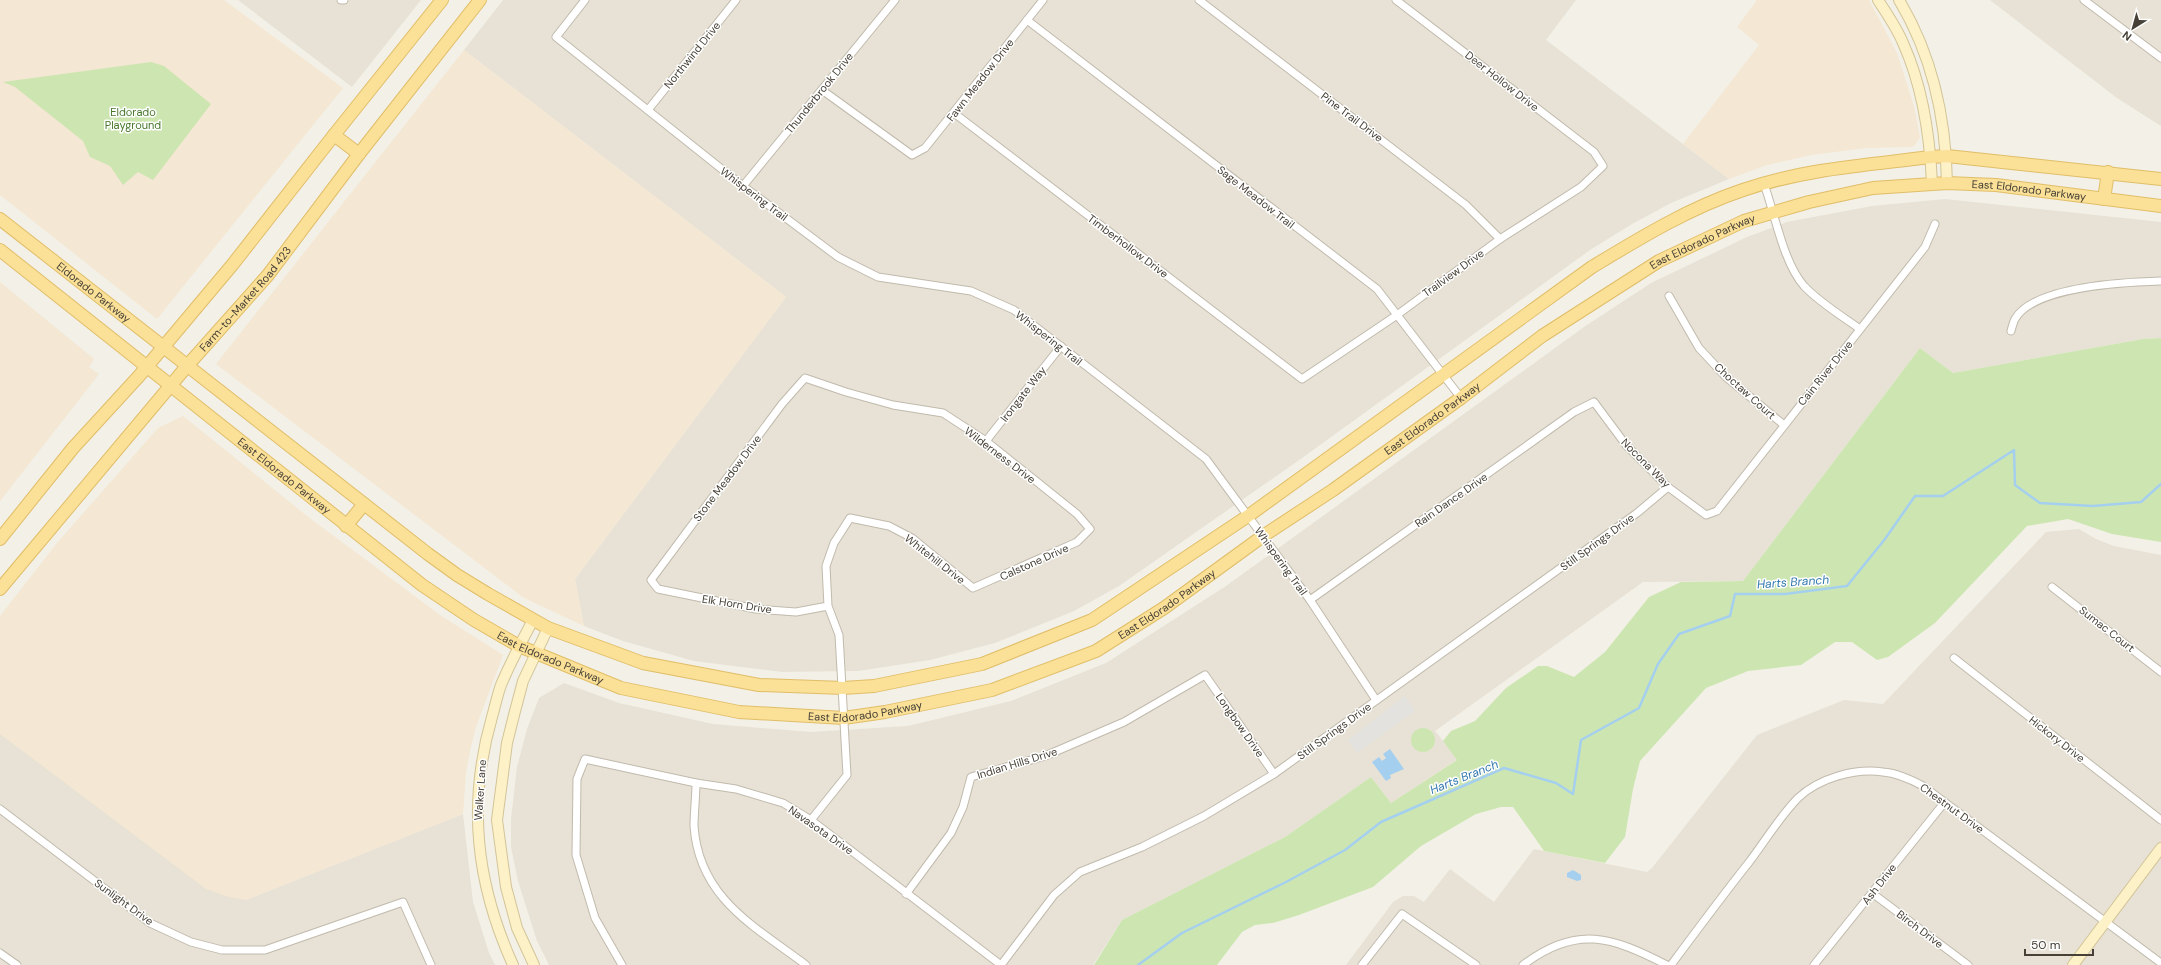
<svg xmlns="http://www.w3.org/2000/svg" width="2161" height="965" viewBox="0 0 2161 965" font-family="'DM Sans',sans-serif">
<style>
.residential{fill:#e7e2d5}
.commercial{fill:#f4e7d3}
.green{fill:#cde6b1}
.parking{fill:#e4e2df}
.water{fill:#a5cfee}
.lines{fill:none;stroke-linecap:round;stroke-linejoin:round}
.stream{stroke:#a5cfee;stroke-width:2.5}
.street-casing{stroke:#c1baad;stroke-width:9}
.secondary-casing{stroke:#d2c498;stroke-width:12}
.primary-casing{stroke:#e0be68;stroke-width:14}
.street{stroke:#fff;stroke-width:7}
.secondary{stroke:#fdf1c7;stroke-width:10}
.primary{stroke:#fbe098;stroke-width:12}
.labels{text-anchor:middle;dominant-baseline:central;stroke-width:3;stroke-linejoin:round;paint-order:stroke}
.street-label{font-size:11px;fill:#464036;stroke:#fff}
.park-label{font-size:11px;fill:#46762b;stroke:#fff}
.water-label{font-size:12px;font-style:italic;fill:#3378af;stroke:#fff}
</style>
<rect width="100%" height="100%" fill="#f3f0e7"/>
<g class="residential">
<path d="M 238,0 L 421,0 L 352,87 Z"/>
<path d="M 503,0 L 1576,0 L 1546,40 L 1729,179 L 1671,203 L 1632,224 L 1590,250 L 1302,458 L 1119,586 L 1074,611 L 995,643 L 930,660 L 858,671 L 782,672 L 694,661 L 623,641 L 584,626 L 575,579 L 786,297 L 464,50 Z"/>
<path d="M 1990,0 L 2161,0 L 2161,126 L 2117,98 Z"/>
<path d="M 1945,199 L 2161,222 L 2161,338 L 2143,339 L 1953,373 L 1920,348 L 1743,581 L 1643,582 L 1435,731 L 1458,759 L 1391,803 L 1371,777 L 1285,837 L 1122,920 L 1093,965 L 549,965 L 537,941 L 518,881 L 511,847 L 511,819 L 517,767 L 527,729 L 539,698 L 564,683 L 619,703 L 713,724 L 811,732 L 908,726 L 1011,701 L 1106,663 L 1226,586 L 1584,327 L 1651,283 L 1747,237 L 1787,222 L 1872,206 Z"/>
<path d="M 2079,529 L 2096,539 L 2114,546 L 2161,555 L 2161,965 L 1346,965 L 1393,902 L 1403,896 L 1414,896 L 1424,902 L 1450,869 L 1494,902 L 1534,849 L 1647,872 L 1652,868 L 1757,735 L 1844,700 L 1883,704 L 2046,532 Z"/>
<path d="M 0,715 L 246,900 L 463,814 L 473,902 L 489,953 L 495,965 L 0,965 Z"/>
</g>
<g class="commercial">
<path d="M 0,0 L 224,0 L 343,88 L 157,319 L 0,195 Z"/>
<path d="M 1757,0 L 1869,0 L 1897,53 L 1914,106 L 1920,137 L 1915,145 L 1912,147 L 1867,148 L 1811,155 L 1767,165 L 1729,179 L 1683,144 L 1759,45 L 1737,27 Z"/>
<path d="M 464,50 L 786,297 L 575,579 L 584,626 L 524,598 L 216,364 Z"/>
<path d="M 0,282 L 94,359 L 89,367 L 99,374 L 0,501 Z"/>
<path d="M 183,416 L 307,516 L 440,615 L 503,655 L 476,727 L 470,751 L 466,773 L 463,814 L 246,900 L 229,897 L 206,889 L 0,734 L 0,616 L 57,543 L 158,428 Z"/>
</g>
<g class="green">
<path d="M 151,62 L 164,66 L 211,104 L 153,180 L 138,172 L 123,185 L 110,166 L 90,157 L 83,141 L 15,87 L 3,82 Z"/>
<path d="M 2161,338 L 2161,542 L 2112,534 L 2068,519 L 2027,526 L 1935,623 L 1888,657 L 1877,660 L 1852,642 L 1835,642 L 1801,665 L 1748,671 L 1706,688 L 1640,761 L 1633,789 L 1625,837 L 1605,863 L 1544,851 L 1513,807 L 1501,807 L 1476,814 L 1421,846 L 1373,887 L 1299,915 L 1273,923 L 1255,925 L 1242,932 L 1217,965 L 1094,965 L 1122,920 L 1285,837 L 1371,777 L 1391,803 L 1457,760 L 1443,741 L 1451,731 L 1475,721 L 1506,688 L 1538,666 L 1547,666 L 1574,677 L 1605,652 L 1649,597 L 1681,582 L 1743,581 L 1920,348 L 1953,373 L 2143,339 Z"/>
<circle cx="1423" cy="740" r="12"/>
</g>
<path class="parking" d="M 1405,696 L 1415,711 L 1357,753 L 1348,740 Z"/>
<g class="water">
<path d="M 1390,749 L 1404,769 L 1390,775 L 1391,778 L 1386,781 L 1372,762 L 1379,757 L 1382,761 L 1386,758 L 1383,754 Z"/>
<path d="M 1573,870 L 1581,875 L 1581,880 L 1577,881 L 1567,877 L 1567,873 Z"/>
</g>
<g class="lines">
<path class="stream" d="M 1138,965 L 1182,933 L 1286,882 L 1345,850 L 1381,822 L 1504,768 L 1556,783 L 1573,794 L 1581,740 L 1639,708 L 1658,664 L 1679,634 L 1730,616 L 1735,594 L 1785,594 L 1847,586 L 1885,539 L 1915,496 L 1943,496 L 2014,450 L 2015,485 L 2040,503 L 2093,506 L 2141,502 L 2161,484"/>
<g class="street-casing">
<g id="street">
<path d="M 341,0 L 344,0"/>
<path d="M 585,0 L 556,37 L 743,186 L 838,257 L 878,277 L 971,291 L 1014,310 L 1206,459 L 1310,600 L 1376,700"/>
<path d="M 1199,0 L 1466,205 L 1500,239"/>
<path d="M 2084,0 L 2161,58"/>
<path d="M 1027,20 L 1377,289 L 1461,398"/>
<path d="M 822,90 L 912,155 L 925,148 L 1043,0"/>
<path d="M 648,110 L 736,0"/>
<path d="M 954,113 L 1302,379 L 1397,315 L 1500,239 L 1581,187 L 1603,166 L 1594,152 L 1396,0"/>
<path d="M 1764,184 C 1775,214 1783,262 1804,286 C 1820,303 1842,316 1860,329"/>
<path d="M 743,186 L 895,0"/>
<path d="M 1669,296 L 1699,348 L 1726,377 L 1784,425"/>
<path d="M 2011,331 C 2012,327 2013,323 2015,319 C 2034,286 2127,282 2161,281"/>
<path d="M 986,441 L 1061,346"/>
<path d="M 2052,587 L 2161,672"/>
<path d="M 1310,600 L 1574,412 L 1594,402 L 1626,445 L 1668,487 L 1706,515 L 1717,511 L 1925,247 L 1935,224"/>
<path d="M 1954,658 L 2161,820"/>
<path d="M 696,783 C 696,797 694,812 694,826 C 699,898 754,926 806,965"/>
<path d="M 0,809 L 150,923 L 191,942 L 222,950 L 265,950 L 403,902 L 431,965"/>
<path d="M 811,820 L 847,775 L 839,635 L 828,606 L 826,566 L 834,543 L 850,518 L 889,526 L 912,538 L 973,588 L 1077,542 L 1090,529 L 1077,514 L 986,441 L 943,413 L 893,405 L 846,392 L 805,378 L 782,404 L 651,580 L 658,589 L 756,609 L 796,612 L 828,606"/>
<path d="M 1872,893 L 1968,965"/>
<path d="M 906,894 L 951,833 L 963,807 L 971,777 L 1045,756 L 1124,722 L 1205,675 L 1274,774"/>
<path d="M 0,953 L 17,965"/>
<path d="M 622,965 L 595,918 L 576,855 L 577,779 L 585,759 L 696,783 L 736,789 L 783,803 L 811,820 L 1001,965"/>
<path d="M 1001,965 L 1054,895 L 1080,872 L 1142,847 L 1204,816 L 1274,774 L 1637,513 L 1668,487"/>
<path d="M 1362,965 L 1402,914 L 1476,965"/>
<path d="M 1523,965 C 1577,924 1612,937 1667,965"/>
<path d="M 1671,965 C 1697,930 1723,895 1750,861 C 1765,841 1781,815 1798,798 C 1819,778 1855,768 1883,772 C 1897,773 1910,779 1923,786 L 2161,963"/>
<path d="M 1814,965 L 1944,803"/>
</g>
</g>
<g class="secondary-casing">
<g id="secondary">
<path d="M 1878,0 C 1887,14 1897,28 1903,43 C 1923,87 1930,136 1932,184"/>
<path d="M 1899,0 C 1932,55 1946,120 1947,183"/>
<path d="M 513,965 C 476,883 467,804 492,717 C 495,707 497,696 501,685 C 510,663 522,641 533,620"/>
<path d="M 534,965 L 517,928 L 506,887 L 497,820 L 507,743 L 514,715 L 523,681 L 548,628"/>
<path d="M 2073,965 L 2161,848"/>
</g>
</g>
<g class="primary-casing">
<g id="primary">
<path d="M 334,135 L 359,154"/>
<path d="M 2104,199 L 2108,172"/>
<path id="s1" d="M 0,219 L 428,554 L 457,575 L 488,594 L 548,628 L 643,663 L 759,685 L 843,688 L 874,686 L 982,664 L 1092,620 L 1248,516 L 1592,267 C 1640,238 1689,208 1743,190 C 1803,169 1868,165 1931,157 L 1947,156 L 2161,179"/>
<path id="s2" d="M 0,250 L 422,585 L 474,620 L 519,646 L 621,688 L 739,712 L 844,718 L 885,712 L 992,690 L 1096,651 L 1164,608 L 1263,536 L 1333,490 L 1461,398 L 1542,336 L 1659,261 L 1744,221 L 1809,202 L 1873,188 L 1947,183 L 1996,185 L 2161,206"/>
<path d="M 346,526 L 364,504"/>
<path d="M 0,539 L 73,448 L 139,376 L 233,264 L 334,135 L 442,0"/>
<path id="s3" d="M 0,589 L 187,366 L 268,275 L 359,154 L 480,0"/>
</g>
</g>
<use href="#street" class="street"/>
<use href="#secondary" class="secondary"/>
<use href="#primary" class="primary"/>
</g>
<g class="labels">
<g class="street-label">
<text transform="translate(692 55) rotate(-51)">Northwind Drive</text>
<text transform="translate(980 80) rotate(-52)">Fawn Meadow Drive</text>
<text transform="translate(1502 81) rotate(38)">Deer Hollow Drive</text>
<text transform="translate(819 93) rotate(-51)">Thunderbrook Drive</text>
<text transform="translate(1352 117) rotate(37)">Pine Trail Drive</text>
<text stroke="none"><textPath href="#s2" startOffset="2320">East Eldorado Parkway</textPath></text>
<text transform="translate(754 194) rotate(37)">Whispering Trail</text>
<text transform="translate(1256 197) rotate(38)">Sage Meadow Trail</text>
<text stroke="none"><textPath href="#s2" startOffset="1984">East Eldorado Parkway</textPath></text>
<text transform="translate(1128 246) rotate(37)">Timberhollow Drive</text>
<text transform="translate(1453 273) rotate(-36)">Trailview Drive</text>
<text stroke="none"><textPath href="#s1" startOffset="119">Eldorado Parkway</textPath></text>
<text stroke="none"><textPath href="#s3" startOffset="380">Farm-to-Market Road 423</textPath></text>
<text transform="translate(1049 338) rotate(38)">Whispering Trail</text>
<text transform="translate(1825 373) rotate(-51)">Cain River Drive</text>
<text transform="translate(1745 391) rotate(42)">Choctaw Court</text>
<text transform="translate(1023 394) rotate(-52)">Irongate Way</text>
<text stroke="none"><textPath href="#s2" startOffset="1660">East Eldorado Parkway</textPath></text>
<text transform="translate(1000 455) rotate(37)">Wilderness Drive</text>
<text transform="translate(1646 463) rotate(45)">Nocona Way</text>
<text stroke="none"><textPath href="#s2" startOffset="363">East Eldorado Parkway</textPath></text>
<text transform="translate(727 478) rotate(-53)">Stone Meadow Drive</text>
<text transform="translate(1451 500) rotate(-35)">Rain Dance Drive</text>
<text transform="translate(1597 542) rotate(-36)">Still Springs Drive</text>
<text transform="translate(935 559) rotate(38)">Whitehill Drive</text>
<text transform="translate(1281 561) rotate(54)">Whispering Trail</text>
<text transform="translate(1034 562) rotate(-24)">Calstone Drive</text>
<text transform="translate(737 604) rotate(9)">Elk Horn Drive</text>
<text stroke="none"><textPath href="#s2" startOffset="1336">East Eldorado Parkway</textPath></text>
<text transform="translate(2107 629) rotate(38)">Sumac Court</text>
<text stroke="none"><textPath href="#s2" startOffset="687">East Eldorado Parkway</textPath></text>
<text stroke="none"><textPath href="#s2" startOffset="1011">East Eldorado Parkway</textPath></text>
<text transform="translate(1240 725) rotate(55)">Longbow Drive</text>
<text transform="translate(1334 731) rotate(-36)">Still Springs Drive</text>
<text transform="translate(2057 739) rotate(38)">Hickory Drive</text>
<text transform="translate(1017 763) rotate(-17)">Indian Hills Drive</text>
<text transform="translate(480 790) rotate(-86)">Walker Lane</text>
<text transform="translate(1952 808) rotate(36)">Chestnut Drive</text>
<text transform="translate(821 830) rotate(35)">Navasota Drive</text>
<text transform="translate(1879 884) rotate(-52)">Ash Drive</text>
<text transform="translate(124 902) rotate(36)">Sunlight Drive</text>
<text transform="translate(1920 929) rotate(37)">Birch Drive</text>
</g>
<g class="park-label">
<text x="133" y="112">Eldorado<tspan x="133" dy="13">Playground</tspan></text>
</g>
<g class="water-label">
<text transform="translate(1793 582) rotate(-4)">Harts Branch</text>
<text transform="translate(1464 777) rotate(-22)">Harts Branch</text>
</g>
</g>
<g transform="translate(2133 28) rotate(217)" stroke="#ffffff" stroke-width="3" paint-order="stroke">
<path d="M0-3L7 15L0 10L-7 15Z" fill="#464036"/>
<text y="-6" font-size="11" font-weight="bold" text-anchor="middle" fill="#464036">N</text>
</g>
<path d="M2025 949v6h68v-6" fill="none" stroke="#464036" stroke-width="2"/>
<text x="2031" y="949" font-size="12" fill="#464036" stroke="#ffffff" stroke-width="3" paint-order="stroke">50 m</text>
</svg>
